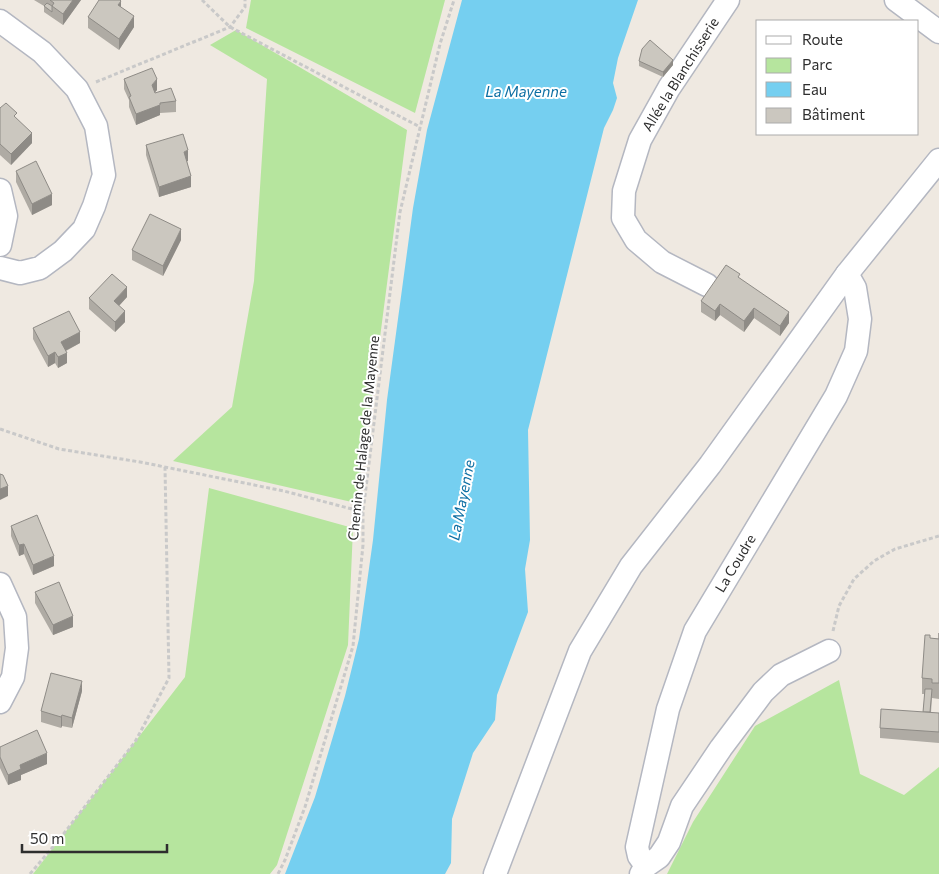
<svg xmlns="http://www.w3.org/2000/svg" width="939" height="874" viewBox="0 0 939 874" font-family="Commissioner,sans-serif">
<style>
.green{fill:#b6e59e}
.water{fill:#75cff0}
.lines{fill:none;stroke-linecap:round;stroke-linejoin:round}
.minor-casing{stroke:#b4b7c1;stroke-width:25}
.path{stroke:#c9c9c9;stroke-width:3;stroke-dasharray:4 2.5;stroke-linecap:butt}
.minor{stroke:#fff;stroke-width:22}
.wall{fill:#afaba4}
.shaded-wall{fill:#8e8b86}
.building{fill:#cbc7bf;stroke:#8e8b86}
.labels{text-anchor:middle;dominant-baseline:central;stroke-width:4;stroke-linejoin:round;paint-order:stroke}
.street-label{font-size:14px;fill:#2e2e2e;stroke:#fff}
.water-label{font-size:15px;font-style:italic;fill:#0d6fa3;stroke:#fff}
</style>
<rect width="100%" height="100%" fill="#efe9e1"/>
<g class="green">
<path d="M 251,0 L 445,0 L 415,113 L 246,28 Z"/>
<path d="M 236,30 L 407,130 L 375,376 L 356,503 L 173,461 L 232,407 L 254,281 L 267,79 L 210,45 Z"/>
<path d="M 209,488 L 353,528 L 348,645 L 277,865 L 270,874 L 33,874 L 185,677 Z"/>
<path d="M 839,680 L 860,774 L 904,795 L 939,767 L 939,874 L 667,874 L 693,822 L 755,726 Z"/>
</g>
<path class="water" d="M 462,0 L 638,0 L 618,58 L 613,83 L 617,98 L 613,110 L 604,128 L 528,430 L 530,540 L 525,569 L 528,612 L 497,695 L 495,720 L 473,753 L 452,819 L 451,863 L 445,874 L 285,874 L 315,797 L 345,696 L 359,639 L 373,540 L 387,400 L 413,208 L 427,130 Z"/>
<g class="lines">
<g class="minor-casing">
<g id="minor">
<path d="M 896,0 L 939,32"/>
<path d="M 0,21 L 42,52 L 77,89 L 96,126 L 104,175 L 94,206 L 84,229 L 63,251 L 40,268 L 20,273 L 0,268"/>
<path d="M 0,190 L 6,216 L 0,245"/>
<path d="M 707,285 L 662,262 L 636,240 L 623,218 L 624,191 L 640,140 L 669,88 L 728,0"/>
<path d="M 0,584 L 15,617 L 17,648 L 13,677 L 0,702"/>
<path d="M 646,866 L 639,856 L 637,847 L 668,709 L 695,631 L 836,396 L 856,351 L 860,319 L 855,288 L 847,274"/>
<path d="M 495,874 L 580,651 L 631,566 L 710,465 L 847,274 L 939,160"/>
<path d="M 641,874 L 646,866 L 659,857 L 669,842 L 682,806 L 721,748 L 763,692 L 781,675 L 829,651"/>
</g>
</g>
<g class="path">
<path d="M 202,0 L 230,27 L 420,127"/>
<path d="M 96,82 L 230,27 L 245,7 L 245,0"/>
<path d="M 0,429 L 59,449 L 140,462 L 284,491 L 363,512"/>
<path d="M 833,631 L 839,606 L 854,579 L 874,561 L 895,549 L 939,536"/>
<path d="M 30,874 L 58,841 L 135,742 L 169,678 L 165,467"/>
<path d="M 278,874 L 285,860 L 305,807 L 353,646 L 363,545 L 363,512 L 400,212 L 440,44 L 454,0"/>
</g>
<use href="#minor" class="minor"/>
</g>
<g class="wall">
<path d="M 34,0 L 81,0 L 63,25 L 44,12 L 44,6 Z"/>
<path d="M 121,8 L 134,27 L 119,50 L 88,28 L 88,17 Z"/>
<path d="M 639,61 L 673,65 L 663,77 L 639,66 Z"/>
<path d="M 124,79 L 157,90 L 155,92 L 155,93 L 176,101 L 176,112 L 160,113 L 160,115 L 136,125 L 129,107 L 129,100 L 124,89 Z"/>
<path d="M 0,108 L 17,119 L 32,143 L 11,165 L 0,155 Z"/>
<path d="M 146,145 L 188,161 L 187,161 L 191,187 L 159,197 L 146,155 Z"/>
<path d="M 16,171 L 52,205 L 32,215 L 16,182 Z"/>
<path d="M 181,240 L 163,276 L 132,260 L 132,250 Z"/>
<path d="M 740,278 L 789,323 L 780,336 L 754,318 L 744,332 L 720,315 L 715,321 L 701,312 L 701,301 Z"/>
<path d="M 127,297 L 119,306 L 125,322 L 115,332 L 89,309 L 89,298 Z"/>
<path d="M 33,328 L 80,343 L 66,351 L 67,363 L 58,368 L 55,363 L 48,367 L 33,339 Z"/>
<path d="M 11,526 L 54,566 L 33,575 L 24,554 L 19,556 L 11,536 Z"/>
<path d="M 35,592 L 73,627 L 53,635 L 35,603 Z"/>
<path d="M 939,633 L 939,699 L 932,698 L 932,697 L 931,713 L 939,713 L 939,743 L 880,738 L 880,728 L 923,712 L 925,694 L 922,694 L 922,678 L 930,638 L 939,639 Z"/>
<path d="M 82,691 L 72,728 L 62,726 L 61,728 L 41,722 L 41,711 Z"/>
<path d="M 0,747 L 47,764 L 21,775 L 21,780 L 8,785 L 0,768 Z"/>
</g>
<g class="shaded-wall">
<path d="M 73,0 L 81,0 L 63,25 L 63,14 Z"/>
<path d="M 121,1 L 121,11 L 118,5 Z"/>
<path d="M 134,16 L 134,27 L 119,50 L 119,39 Z"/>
<path d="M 673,60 L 673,65 L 663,77 L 663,72 Z"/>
<path d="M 157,79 L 157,90 L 152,96 L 152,85 Z"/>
<path d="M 160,105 L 160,115 L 136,125 L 136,114 Z"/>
<path d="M 32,133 L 32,143 L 11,165 L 11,154 Z"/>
<path d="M 188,150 L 188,161 L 184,162 L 184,152 Z"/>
<path d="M 191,176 L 191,187 L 159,197 L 159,187 Z"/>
<path d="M 52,194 L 52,205 L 32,215 L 32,204 Z"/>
<path d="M 181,229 L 181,240 L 163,276 L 163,266 Z"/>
<path d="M 127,287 L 127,297 L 114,311 L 114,301 Z"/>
<path d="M 720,304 L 720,315 L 715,321 L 715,311 Z"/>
<path d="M 754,308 L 754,318 L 744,332 L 744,321 Z"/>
<path d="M 125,311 L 125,322 L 115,332 L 115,322 Z"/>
<path d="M 789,312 L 789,323 L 780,336 L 780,326 Z"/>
<path d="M 80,332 L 80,343 L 61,353 L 61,342 Z"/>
<path d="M 55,352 L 55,363 L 48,367 L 48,356 Z"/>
<path d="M 67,353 L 67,363 L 58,368 L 58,357 Z"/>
<path d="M 8,486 L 8,496 L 0,500 L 0,489 Z"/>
<path d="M 24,544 L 24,554 L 19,556 L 19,545 Z"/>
<path d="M 54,556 L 54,566 L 33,575 L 33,565 Z"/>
<path d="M 73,616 L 73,627 L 53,635 L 53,625 Z"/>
<path d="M 82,681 L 82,691 L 72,728 L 72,718 Z"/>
<path d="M 62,715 L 62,726 L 61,728 L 61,717 Z"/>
<path d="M 47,753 L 47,764 L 21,775 L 21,780 L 8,785 L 8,775 L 20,765 Z"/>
</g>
<g class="building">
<path d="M 50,0 L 73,0 L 63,14 L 52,6 L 54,3 Z"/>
<path d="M 99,0 L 120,0 L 121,1 L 118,5 L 134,16 L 119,39 L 88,17 Z"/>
<path d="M 47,3 L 52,6 L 52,12 L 44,6 Z"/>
<path d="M 650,40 L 673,60 L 663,72 L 639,61 L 642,49 Z"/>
<path d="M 152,68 L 157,79 L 152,85 L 155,93 L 171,88 L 176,101 L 160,103 L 160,105 L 136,114 L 129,97 L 131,96 L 124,79 Z"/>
<path d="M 6,103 L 17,113 L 14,116 L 32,133 L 11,154 L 0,144 L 0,108 Z"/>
<path d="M 183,134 L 188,150 L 184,152 L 191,176 L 159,187 L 146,145 Z"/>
<path d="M 36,161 L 52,194 L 32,204 L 16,171 Z"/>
<path d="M 150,214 L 181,229 L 163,266 L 132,250 Z"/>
<path d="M 726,265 L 740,274 L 738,277 L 789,312 L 780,326 L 754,308 L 744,321 L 720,304 L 715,311 L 701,301 Z"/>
<path d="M 112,274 L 127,287 L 114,301 L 125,311 L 115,322 L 89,298 Z"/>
<path d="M 69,311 L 80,332 L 61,342 L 67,353 L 58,357 L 55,352 L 48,356 L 33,328 Z"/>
<path d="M 0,474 L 3,475 L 8,486 L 0,489 Z"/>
<path d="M 37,515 L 54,556 L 33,565 L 24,544 L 19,545 L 11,526 Z"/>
<path d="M 59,582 L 73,616 L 53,625 L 35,592 Z"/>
<path d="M 939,633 L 939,683 L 932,683 L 932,679 L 922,678 L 925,635 L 930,635 L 930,638 L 939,639 Z"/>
<path d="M 51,673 L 82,681 L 72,718 L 62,715 L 61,717 L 41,711 Z"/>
<path d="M 925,689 L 932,689 L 930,712 L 923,712 Z"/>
<path d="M 881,709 L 939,713 L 939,732 L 880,728 Z"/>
<path d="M 37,730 L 47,753 L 20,765 L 21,769 L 8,775 L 0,757 L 0,747 Z"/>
</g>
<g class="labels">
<g class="street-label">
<text transform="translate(680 74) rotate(-58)">Allée la Blanchisserie</text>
<text transform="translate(363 438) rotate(-84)">Chemin de Halage de la Mayenne</text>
<text transform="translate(735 563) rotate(-59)">La Coudre</text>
</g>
<g class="water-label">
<text x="526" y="91">La Mayenne</text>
<text transform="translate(461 500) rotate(-79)">La Mayenne</text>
</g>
</g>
<rect x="756" y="20" width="162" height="115" fill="#ffffff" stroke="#ababab"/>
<rect x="766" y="36" width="25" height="8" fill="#ffffff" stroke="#ababab"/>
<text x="802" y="45" font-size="15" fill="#2e2e2e">Route</text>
<rect x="766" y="58" width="25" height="15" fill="#b6e59e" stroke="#ababab"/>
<text x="802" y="70" font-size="15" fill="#2e2e2e">Parc</text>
<rect x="766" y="82" width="25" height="15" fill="#75cff0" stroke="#ababab"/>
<text x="802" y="95" font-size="15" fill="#2e2e2e">Eau</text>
<rect x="766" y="108" width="25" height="15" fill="#cbc7bf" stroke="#ababab"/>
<text x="802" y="120" font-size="15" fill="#2e2e2e">Bâtiment</text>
<path d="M22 844v8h145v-8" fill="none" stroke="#2e2e2e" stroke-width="2.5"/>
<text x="30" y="844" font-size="15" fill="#2e2e2e" stroke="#ffffff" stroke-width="4" paint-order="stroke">50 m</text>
</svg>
